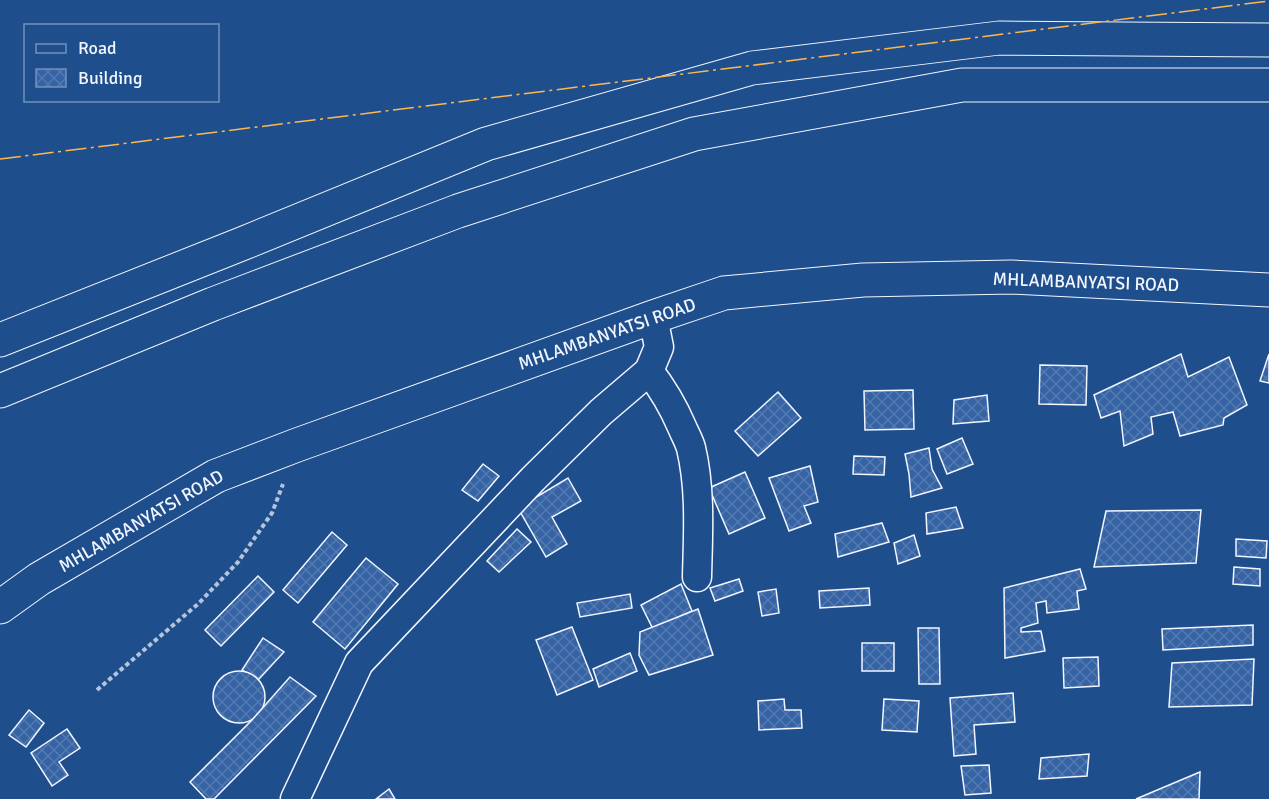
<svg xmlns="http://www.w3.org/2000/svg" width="1269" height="799" viewBox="0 0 1269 799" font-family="Signika,sans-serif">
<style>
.building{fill:url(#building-cross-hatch);stroke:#f2f6ff;stroke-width:1.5}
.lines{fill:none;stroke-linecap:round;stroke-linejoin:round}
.minor-casing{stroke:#f2f6ff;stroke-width:31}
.secondary-casing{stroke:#f2f6ff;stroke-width:35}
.motorway-casing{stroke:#f2f6ff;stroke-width:35}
.path{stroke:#b3c4dc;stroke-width:4;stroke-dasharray:4.5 3;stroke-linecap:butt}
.minor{stroke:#1f4e8c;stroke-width:28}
.secondary{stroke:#1f4e8c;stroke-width:33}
.motorway{stroke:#1f4e8c;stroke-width:33}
.power{stroke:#ffb74d;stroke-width:1.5;stroke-dasharray:21 4.5 3 4.5;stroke-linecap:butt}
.labels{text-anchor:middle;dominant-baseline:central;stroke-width:4.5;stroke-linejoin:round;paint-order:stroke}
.street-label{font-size:18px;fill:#f2f6ff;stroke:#1f4e8c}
</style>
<defs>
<pattern id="building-cross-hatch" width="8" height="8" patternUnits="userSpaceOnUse" patternTransform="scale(1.5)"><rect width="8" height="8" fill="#3563a3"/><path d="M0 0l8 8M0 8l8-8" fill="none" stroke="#537ab1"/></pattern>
</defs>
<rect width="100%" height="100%" fill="#1f4e8c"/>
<g class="building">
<path d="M 1181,354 L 1188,377 L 1229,357 L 1247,405 L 1224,418 L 1223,425 L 1180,436 L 1173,412 L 1151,417 L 1153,434 L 1124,446 L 1120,411 L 1101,418 L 1094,395 Z"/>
<path d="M 1269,354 L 1269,383 L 1260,381 Z"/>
<path d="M 1040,365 L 1087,366 L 1086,405 L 1039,404 Z"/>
<path d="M 913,390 L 914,429 L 865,430 L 864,391 Z"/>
<path d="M 778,392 L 801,418 L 758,456 L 735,431 Z"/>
<path d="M 987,395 L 989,421 L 953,424 L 954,400 Z"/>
<path d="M 962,438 L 973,464 L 947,474 L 937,449 Z"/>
<path d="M 929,448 L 932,469 L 942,488 L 911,497 L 909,474 L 905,454 Z"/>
<path d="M 854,456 L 885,457 L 884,475 L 853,474 Z"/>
<path d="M 483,464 L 499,476 L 478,501 L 462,490 Z"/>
<path d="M 810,466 L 818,502 L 804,506 L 811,523 L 789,531 L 769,478 Z"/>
<path d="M 745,472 L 765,518 L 729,534 L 709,488 Z"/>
<path d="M 568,478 L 581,501 L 552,517 L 567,544 L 546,557 L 518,508 Z"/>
<path d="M 956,507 L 963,528 L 927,534 L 926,513 Z"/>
<path d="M 1201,510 L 1196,563 L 1094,567 L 1106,511 Z"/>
<path d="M 882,523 L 889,542 L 838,557 L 835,534 Z"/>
<path d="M 517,529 L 531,542 L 499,572 L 487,561 Z"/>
<path d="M 332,532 L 347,545 L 298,603 L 283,590 Z"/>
<path d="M 914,535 L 920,556 L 898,564 L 894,543 Z"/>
<path d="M 1236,539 L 1267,541 L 1266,558 L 1236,556 Z"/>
<path d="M 366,558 L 398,584 L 345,649 L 313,622 Z"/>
<path d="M 1234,567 L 1260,569 L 1260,586 L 1233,584 Z"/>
<path d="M 1080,569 L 1086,589 L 1077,591 L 1079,609 L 1047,613 L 1046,601 L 1036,603 L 1038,623 L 1021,628 L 1021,632 L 1041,631 L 1045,651 L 1005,658 L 1004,588 Z"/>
<path d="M 258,576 L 274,592 L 221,646 L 205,630 Z"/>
<path d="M 739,579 L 743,591 L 715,601 L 710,588 Z"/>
<path d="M 681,584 L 692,611 L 653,629 L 641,605 Z"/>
<path d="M 869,588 L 870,605 L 820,608 L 819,591 Z"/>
<path d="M 776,589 L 779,613 L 762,616 L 758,592 Z"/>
<path d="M 630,594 L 632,608 L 580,617 L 577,603 Z"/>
<path d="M 698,609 L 713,655 L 649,675 L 639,655 L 640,632 Z"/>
<path d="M 1253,625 L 1253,645 L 1163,650 L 1162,629 Z"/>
<path d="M 572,627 L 593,680 L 557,695 L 536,640 Z"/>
<path d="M 918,628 L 939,628 L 940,684 L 919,684 Z"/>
<path d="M 263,638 L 284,652 L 258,680 L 242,670 Z"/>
<rect x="862" y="643" width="32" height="28"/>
<path d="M 630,653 L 637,671 L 599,687 L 593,669 Z"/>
<path d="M 1098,657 L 1099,686 L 1064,688 L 1063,658 Z"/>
<path d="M 1254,659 L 1252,705 L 1169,707 L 1172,663 Z"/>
<circle cx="239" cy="697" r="26"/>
<path d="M 290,677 L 316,696 L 214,799 L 206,799 L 190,782 L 251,721 Z"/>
<path d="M 1013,693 L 1015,722 L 974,725 L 976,754 L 954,756 L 950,698 Z"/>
<path d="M 784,699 L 785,710 L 801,710 L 802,728 L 759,730 L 758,701 Z"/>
<path d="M 884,699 L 919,701 L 917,732 L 882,730 Z"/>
<path d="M 29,710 L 44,723 L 26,747 L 9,735 Z"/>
<path d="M 67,729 L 80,748 L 59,762 L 68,775 L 52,786 L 31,753 Z"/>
<path d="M 1089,754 L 1087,776 L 1039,779 L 1041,758 Z"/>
<path d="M 989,765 L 991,793 L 965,795 L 961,766 Z"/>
<path d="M 1200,772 L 1199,799 L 1136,799 Z"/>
<path d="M 389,789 L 395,799 L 376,799 Z"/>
</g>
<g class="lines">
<g class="minor-casing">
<g id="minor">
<path d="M 649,371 C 663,389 673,406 682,427 C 685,434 689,441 691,448 C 701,490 698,534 697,577"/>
<path d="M 295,799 L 359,663 L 533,479 L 601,412 L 649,371 L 659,347 L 653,317"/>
</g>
</g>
<g class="secondary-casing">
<path id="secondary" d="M 0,607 L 39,579 L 216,476 L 297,445 L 653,317 L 724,293 L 863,280 L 1011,277 L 1269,290"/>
</g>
<g class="motorway-casing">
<g id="motorway">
<path d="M 0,340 L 244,243 L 486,144 L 752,68 L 999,38 L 1269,40"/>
<path d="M 0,391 L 213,304 L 458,211 L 694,134 L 962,85 L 1269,85"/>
</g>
</g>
<path class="path" d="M 97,690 L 198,604 L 238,562 L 272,513 L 283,484"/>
<use href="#minor" class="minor"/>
<use href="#secondary" class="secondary"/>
<use href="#motorway" class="motorway"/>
<path class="power" d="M 0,159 L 1269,1"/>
</g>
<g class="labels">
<g class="street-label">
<text transform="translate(1086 282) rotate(2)">MHLAMBANYATSI ROAD</text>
<text transform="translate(607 334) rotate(-19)">MHLAMBANYATSI ROAD</text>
<text transform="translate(141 521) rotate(-30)">MHLAMBANYATSI ROAD</text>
</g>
</g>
<rect x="24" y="24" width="195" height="78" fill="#1f4e8c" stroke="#7391ba" stroke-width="1.5"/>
<rect x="36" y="44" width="30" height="9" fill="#1f4e8c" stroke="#7391ba" stroke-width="1.5"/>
<text x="78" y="54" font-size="18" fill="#f2f6ff">Road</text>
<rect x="36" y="69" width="30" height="18" fill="url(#building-cross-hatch)" stroke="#7391ba" stroke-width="1.5"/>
<text x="78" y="84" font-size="18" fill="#f2f6ff">Building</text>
</svg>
